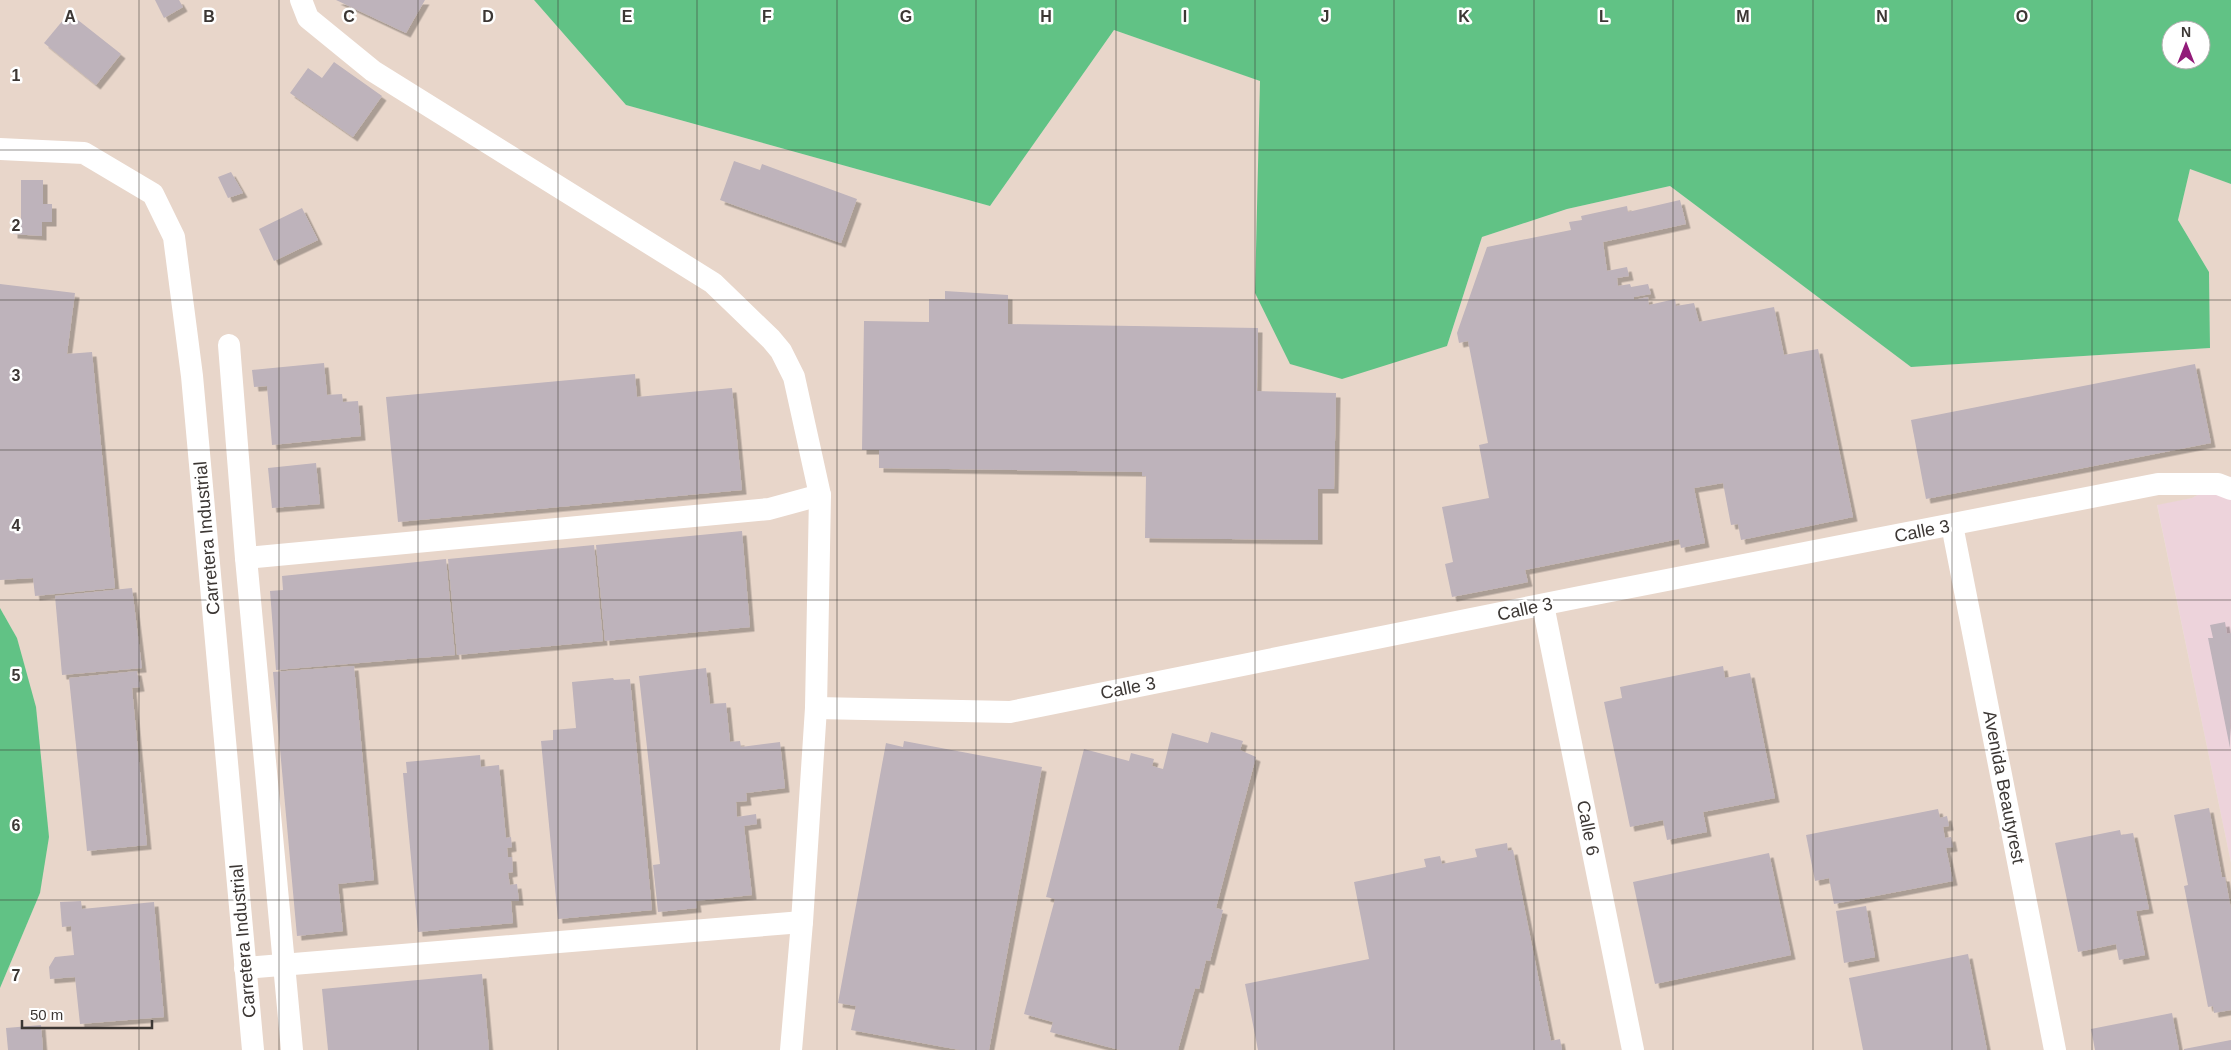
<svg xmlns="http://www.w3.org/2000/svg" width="2231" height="1050" viewBox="0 0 2231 1050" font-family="Helvetica,sans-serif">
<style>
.commercial{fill:#edd3db}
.built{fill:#e8d6ca}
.forest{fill:#61c285;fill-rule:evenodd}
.building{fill:#beb3bb;filter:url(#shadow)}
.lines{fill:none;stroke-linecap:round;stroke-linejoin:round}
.minor{stroke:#fff;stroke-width:22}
.grid{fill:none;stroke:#3c3734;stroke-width:1;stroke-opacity:0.55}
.labels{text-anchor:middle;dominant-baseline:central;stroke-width:5;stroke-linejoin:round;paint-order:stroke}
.street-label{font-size:18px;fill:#3c3734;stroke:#fff}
.grid-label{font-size:16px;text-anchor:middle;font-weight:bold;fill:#3c3734;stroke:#fff;stroke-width:5;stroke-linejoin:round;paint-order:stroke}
</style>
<defs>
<filter id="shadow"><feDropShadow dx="4.5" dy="4.5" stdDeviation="0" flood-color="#0004"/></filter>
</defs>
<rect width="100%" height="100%" fill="#eee2db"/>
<path class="commercial" d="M 2231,476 L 2231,863 L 2157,504 L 2192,498 Z"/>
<path class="built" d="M 0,0 L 534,0 L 626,105 L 990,206 L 1114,30 L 1261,81 L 1255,293 L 1447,346 L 1482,237 L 1567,209 L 1670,186 L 1911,367 L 2210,348 L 2209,272 L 2178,220 L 2190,168 L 2231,184 L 2231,476 L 2192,498 L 2157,505 L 2231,863 L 2231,1050 L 0,1050 L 0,988 L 40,893 L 17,638 L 0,608 Z"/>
<g class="forest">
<path d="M 534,0 L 2231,0 L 2231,184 L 2190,169 L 2178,220 L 2209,272 L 2210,348 L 1911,367 L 1670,186 L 1567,209 L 1482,237 L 1447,346 L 1342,379 L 1290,364 L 1255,293 L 1260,81 L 1114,30 L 990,206 L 626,105 ZM 2171,30 L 2201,30 L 2201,60 L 2171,60 Z"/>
<path d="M 0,608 L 17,638 L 36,707 L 49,837 L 40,893 L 0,988 Z"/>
</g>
<g class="building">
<path d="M 155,0 L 179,0 L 183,7 L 164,18 Z"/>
<path d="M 336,0 L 425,0 L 406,33 Z"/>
<path d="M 69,13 L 121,54 L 96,85 L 44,43 Z"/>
<path d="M 334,62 L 382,96 L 353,137 L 290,93 L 308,68 L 322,78 Z"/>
<path d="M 734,161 L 760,170 L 762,164 L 857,199 L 841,243 L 720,200 Z"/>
<path d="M 231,172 L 243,193 L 228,198 L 218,177 Z"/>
<path d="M 21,180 L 43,180 L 43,204 L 52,204 L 52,222 L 42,222 L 42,236 L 13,234 L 13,223 L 21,223 Z"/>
<path d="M 1680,200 L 1686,224 L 1603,242 L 1607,271 L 1627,267 L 1629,276 L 1617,278 L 1618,286 L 1630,284 L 1631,287 L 1648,284 L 1651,294 L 1634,297 L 1634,300 L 1648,297 L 1649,305 L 1675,299 L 1676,306 L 1694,303 L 1699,322 L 1774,307 L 1784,355 L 1818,349 L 1853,517 L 1741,540 L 1738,524 L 1731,525 L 1723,483 L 1694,488 L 1705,543 L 1681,548 L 1679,539 L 1525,570 L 1528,582 L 1452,597 L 1445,564 L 1453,562 L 1442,507 L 1489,498 L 1479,445 L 1488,443 L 1468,341 L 1459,343 L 1457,333 L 1487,247 L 1571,230 L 1569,222 L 1582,220 L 1581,216 L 1627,206 L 1628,212 Z"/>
<path d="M 302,208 L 318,240 L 274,261 L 259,229 Z"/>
<path d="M 0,284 L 75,293 L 67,354 L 92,352 L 115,588 L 35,596 L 33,578 L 0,580 Z"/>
<path d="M 945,291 L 1008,295 L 1008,324 L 1258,328 L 1257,391 L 1336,393 L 1334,489 L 1318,489 L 1318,540 L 1145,538 L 1146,476 L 1142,476 L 1142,472 L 879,468 L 879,450 L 862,450 L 864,321 L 929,322 L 929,299 L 945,299 Z"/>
<path d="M 324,363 L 327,395 L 342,394 L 343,402 L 358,401 L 361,436 L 272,445 L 267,386 L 254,387 L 252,370 Z"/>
<path d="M 2195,364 L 2211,443 L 1926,499 L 1911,420 Z"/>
<path d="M 635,374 L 637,397 L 732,388 L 742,490 L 398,522 L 386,397 Z"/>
<path d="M 316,463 L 320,504 L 272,508 L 268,468 Z"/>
<path d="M 742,531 L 750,627 L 605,641 L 596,545 Z"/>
<path d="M 594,545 L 603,641 L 457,655 L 448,559 Z"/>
<path d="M 446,559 L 455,655 L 276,670 L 270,591 L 283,590 L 282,576 Z"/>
<path d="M 132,588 L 142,668 L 62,675 L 55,596 Z"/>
<path d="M 2225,622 L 2227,634 L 2231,633 L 2230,748 L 2208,638 L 2213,638 L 2210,625 Z"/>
<path d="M 354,666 L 374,880 L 338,884 L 343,931 L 297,936 L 273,672 Z"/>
<path d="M 1723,666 L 1725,678 L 1750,673 L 1775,798 L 1703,812 L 1707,832 L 1667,840 L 1663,820 L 1630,827 L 1604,702 L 1622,698 L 1620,687 Z"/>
<path d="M 706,668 L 710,704 L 726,703 L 730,742 L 740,741 L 741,747 L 780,742 L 785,788 L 746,793 L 747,801 L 736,802 L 737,817 L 756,814 L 757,824 L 744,826 L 752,895 L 696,901 L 697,908 L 658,912 L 653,865 L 660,864 L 639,676 Z"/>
<path d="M 137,671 L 140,687 L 132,688 L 147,845 L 87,851 L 69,678 Z"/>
<path d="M 613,678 L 614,680 L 630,679 L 652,910 L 558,919 L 541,741 L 553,740 L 553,730 L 576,728 L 572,682 Z"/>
<path d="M 1211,732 L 1243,741 L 1240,750 L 1256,757 L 1216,908 L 1223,910 L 1210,961 L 1206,960 L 1199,989 L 1195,988 L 1178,1050 L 1120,1050 L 1050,1032 L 1053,1022 L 1024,1014 L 1055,899 L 1046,897 L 1084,749 L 1129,761 L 1131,753 L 1154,759 L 1152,766 L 1163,769 L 1172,733 L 1208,743 Z"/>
<path d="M 904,741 L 1042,767 L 989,1050 L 960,1050 L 851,1030 L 856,1006 L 838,1003 L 886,743 L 903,747 Z"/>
<path d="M 480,755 L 481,767 L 499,765 L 506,838 L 511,837 L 512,847 L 507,848 L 508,857 L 512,857 L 513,872 L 508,873 L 510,885 L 517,884 L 519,901 L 511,901 L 513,923 L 418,932 L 403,773 L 407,773 L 406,762 Z"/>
<path d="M 2209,808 L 2222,877 L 2225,877 L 2231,909 L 2231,1010 L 2214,1013 L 2213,1006 L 2208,1007 L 2184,886 L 2188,885 L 2174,815 Z"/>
<path d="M 1938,809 L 1940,818 L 1947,816 L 1949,826 L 1943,827 L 1945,838 L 1951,837 L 1953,847 L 1946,848 L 1953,881 L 1834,904 L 1829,878 L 1815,881 L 1806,835 Z"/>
<path d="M 2120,830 L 2121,835 L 2133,833 L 2149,909 L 2136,911 L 2145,955 L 2119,960 L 2116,944 L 2078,952 L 2055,843 Z"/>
<path d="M 1507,843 L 1508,851 L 1513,850 L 1551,1041 L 1560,1039 L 1562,1050 L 1258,1050 L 1245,984 L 1369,959 L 1354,882 L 1426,867 L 1424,859 L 1440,856 L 1442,864 L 1477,857 L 1475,849 Z"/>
<path d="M 1769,853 L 1791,955 L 1655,984 L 1633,882 Z"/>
<path d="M 81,901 L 82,909 L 154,902 L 164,1017 L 80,1024 L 75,977 L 50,979 L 49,967 L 55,957 L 74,955 L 71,926 L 62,927 L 60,902 Z"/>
<path d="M 1866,906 L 1875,957 L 1844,963 L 1836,911 Z"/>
<path d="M 1968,954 L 1987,1050 L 1863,1050 L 1849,978 Z"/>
<path d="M 482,974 L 489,1050 L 328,1050 L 322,989 Z"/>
<path d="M 2172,1013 L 2179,1050 L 2095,1050 L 2091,1029 Z"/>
<path d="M 41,1025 L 43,1050 L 8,1050 L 6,1028 Z"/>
<path d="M 2231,1040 L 2231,1050 L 2184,1050 L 2184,1049 Z"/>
</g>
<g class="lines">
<g class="minor">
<path d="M 301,0 L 308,18 L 373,71 L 713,283 L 771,339 L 781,351 L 794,377 L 820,495 L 816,708 L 802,922 L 791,1050"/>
<path d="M 0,149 L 84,153 L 153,194 L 174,237 L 192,376 L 253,1050"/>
<path d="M 229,345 L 246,558 L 292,1050"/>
<path d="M 1952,525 L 2055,1050"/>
<path d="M 246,558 L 769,509 L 820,495"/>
<path d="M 1543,605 L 1633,1050"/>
<path d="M 816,708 L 1010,712 L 1580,597 L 2158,484 L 2218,484 L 2231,489"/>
<path d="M 245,968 L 802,922"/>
</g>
</g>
<path class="grid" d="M 139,0 L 139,1050M 279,0 L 279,1050M 418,0 L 418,1050M 558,0 L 558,1050M 697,0 L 697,1050M 837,0 L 837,1050M 976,0 L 976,1050M 1116,0 L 1116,1050M 1255,0 L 1255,1050M 1394,0 L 1394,1050M 1534,0 L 1534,1050M 1673,0 L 1673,1050M 1813,0 L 1813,1050M 1952,0 L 1952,1050M 2092,0 L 2092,1050M 0,150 L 2231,150M 0,300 L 2231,300M 0,450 L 2231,450M 0,600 L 2231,600M 0,750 L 2231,750M 0,900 L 2231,900"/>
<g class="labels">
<g class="street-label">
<text transform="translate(1922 531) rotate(-11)">Calle 3</text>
<text transform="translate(207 538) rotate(-95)">Carretera Industrial</text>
<text transform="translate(1525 609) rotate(-12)">Calle 3</text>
<text transform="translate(1128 688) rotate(-11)">Calle 3</text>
<text transform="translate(2004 787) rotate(79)">Avenida Beautyrest</text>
<text transform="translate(1588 828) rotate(79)">Calle 6</text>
<text transform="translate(243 941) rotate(-95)">Carretera Industrial</text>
</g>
</g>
<g class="grid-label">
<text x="70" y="22">A</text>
<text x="209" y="22">B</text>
<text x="349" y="22">C</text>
<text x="488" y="22">D</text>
<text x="627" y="22">E</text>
<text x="767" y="22">F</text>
<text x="906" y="22">G</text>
<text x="1046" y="22">H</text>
<text x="1185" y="22">I</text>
<text x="1325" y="22">J</text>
<text x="1464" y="22">K</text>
<text x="1604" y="22">L</text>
<text x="1743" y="22">M</text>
<text x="1882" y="22">N</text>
<text x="2022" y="22">O</text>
<text x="16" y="81">1</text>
<text x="16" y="231">2</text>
<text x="16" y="381">3</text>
<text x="16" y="531">4</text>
<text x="16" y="681">5</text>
<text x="16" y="831">6</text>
<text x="16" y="981">7</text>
</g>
<g transform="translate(2186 45)"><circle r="24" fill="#ffffff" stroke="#b1afae"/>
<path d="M0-4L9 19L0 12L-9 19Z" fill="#921b79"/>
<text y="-8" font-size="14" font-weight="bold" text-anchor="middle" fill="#3c3734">N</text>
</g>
<path d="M22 1020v8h130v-8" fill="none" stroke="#3c3734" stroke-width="2.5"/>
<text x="30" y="1020" font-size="15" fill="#3c3734" stroke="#ffffff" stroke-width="4" paint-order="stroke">50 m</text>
</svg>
